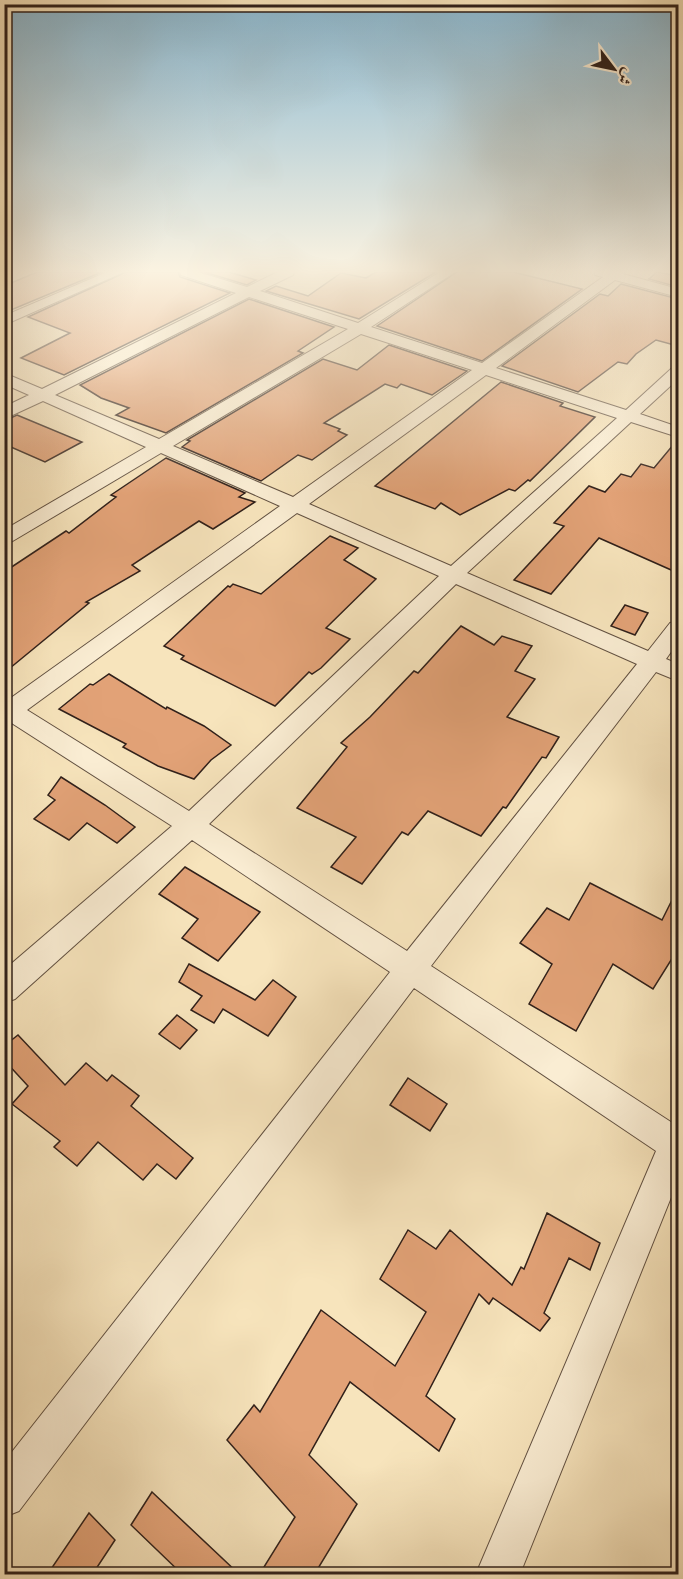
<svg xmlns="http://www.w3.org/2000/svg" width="683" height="1579" viewBox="0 0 683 1579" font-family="Alegreya,Amiri,serif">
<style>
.building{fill:#e2a277;stroke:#30201a;stroke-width:1.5}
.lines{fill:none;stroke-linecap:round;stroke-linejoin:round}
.street-casing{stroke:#625142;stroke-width:2}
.street{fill:#faedd3;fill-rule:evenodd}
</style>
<rect width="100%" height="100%" fill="#f7e4bc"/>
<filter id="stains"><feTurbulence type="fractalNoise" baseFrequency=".00333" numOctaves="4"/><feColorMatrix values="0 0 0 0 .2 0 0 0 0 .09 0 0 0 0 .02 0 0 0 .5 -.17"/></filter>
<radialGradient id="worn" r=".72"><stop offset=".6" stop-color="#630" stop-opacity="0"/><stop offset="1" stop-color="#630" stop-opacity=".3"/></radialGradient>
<g class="building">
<path d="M 37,272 L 102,272 L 11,310 L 4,308 L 4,286 Z"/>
<path d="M 126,272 L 178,272 L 180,277 L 230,293 L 64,375 L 21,358 L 70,333 L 28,317 Z"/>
<path d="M 204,272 L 229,272 L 256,280 L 247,285 Z"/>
<path d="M 376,272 L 436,272 L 359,319 L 266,291 L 276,286 L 308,296 L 341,273 L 366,278 Z"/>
<path d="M 457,272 L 513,272 L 582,289 L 482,361 L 377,326 Z"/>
<path d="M 657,272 L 678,276 L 678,287 L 649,279 Z"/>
<path d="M 621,284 L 678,299 L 678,346 L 656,340 L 636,354 L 627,364 L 618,362 L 578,392 L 502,366 L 600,294 L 608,296 Z"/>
<path d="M 249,299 L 334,327 L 298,351 L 303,353 L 166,433 L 116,415 L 129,408 L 101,398 L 80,385 Z"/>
<path d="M 389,345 L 467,371 L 432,395 L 401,384 L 397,388 L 385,384 L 324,423 L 340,429 L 338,431 L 347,435 L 312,460 L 298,455 L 261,481 L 182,447 L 190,441 L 187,440 L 323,359 L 357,370 Z"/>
<path d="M 501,382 L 563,403 L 560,406 L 595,417 L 530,481 L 528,480 L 515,491 L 509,489 L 460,515 L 441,503 L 435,509 L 375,486 Z"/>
<path d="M 17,415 L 82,442 L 45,462 L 4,444 L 4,421 Z"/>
<path d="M 678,439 L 678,573 L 599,538 L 551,594 L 514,580 L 564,526 L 554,523 L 589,486 L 605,492 L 621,474 L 631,477 L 641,464 L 654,468 Z"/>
<path d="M 166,458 L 245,493 L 239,497 L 255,502 L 213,529 L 199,521 L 132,565 L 140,571 L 86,602 L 89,603 L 4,673 L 4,572 L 66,531 L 69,533 L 116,497 L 111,495 Z"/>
<path d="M 330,536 L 358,548 L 344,560 L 376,579 L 326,628 L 350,639 L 321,668 L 312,674 L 309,672 L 275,706 L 181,659 L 184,656 L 164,646 L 228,586 L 230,587 L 233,584 L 261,594 Z"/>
<path d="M 625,605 L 648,613 L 635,635 L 611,626 Z"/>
<path d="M 461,626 L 494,645 L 502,636 L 532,646 L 515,671 L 535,679 L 507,717 L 559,737 L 546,758 L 542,757 L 506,808 L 503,807 L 481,836 L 428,811 L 408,835 L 402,832 L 362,884 L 331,867 L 356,837 L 297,808 L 347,747 L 341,743 L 370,717 L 414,671 L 418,673 Z"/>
<path d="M 109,674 L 166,709 L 167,707 L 204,726 L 231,745 L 211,760 L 194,779 L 158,766 L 123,747 L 126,744 L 59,709 L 90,684 L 93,685 Z"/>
<path d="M 61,777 L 105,805 L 135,827 L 117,843 L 87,823 L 69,840 L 34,819 L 55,800 L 48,795 Z"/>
<path d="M 185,867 L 260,912 L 218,961 L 182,938 L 198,919 L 159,894 Z"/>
<path d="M 590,883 L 662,920 L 678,888 L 678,949 L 653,989 L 613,964 L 576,1031 L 529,1004 L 552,964 L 520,943 L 547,908 L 569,920 Z"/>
<path d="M 189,964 L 255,1000 L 273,980 L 296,997 L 268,1036 L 223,1009 L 214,1023 L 191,1010 L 202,996 L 179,982 Z"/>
<path d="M 177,1015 L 197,1030 L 180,1049 L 159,1034 Z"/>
<path d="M 18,1035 L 65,1085 L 86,1063 L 107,1081 L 112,1075 L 139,1096 L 131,1106 L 193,1158 L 176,1179 L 157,1164 L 143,1180 L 98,1142 L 77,1166 L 54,1147 L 60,1141 L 12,1104 L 28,1086 L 4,1060 L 4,1046 Z"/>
<path d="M 408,1078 L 447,1104 L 430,1131 L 390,1105 Z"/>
<path d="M 547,1213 L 600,1243 L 590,1270 L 569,1258 L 544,1313 L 550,1318 L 540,1331 L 493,1298 L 489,1304 L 479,1294 L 426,1396 L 455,1419 L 439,1451 L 350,1382 L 309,1455 L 357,1504 L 314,1575 L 259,1575 L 295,1517 L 227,1440 L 254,1405 L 260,1412 L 321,1310 L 395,1366 L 426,1312 L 380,1279 L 408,1230 L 436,1249 L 450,1230 L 512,1285 L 521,1267 L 524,1269 Z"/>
<path d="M 152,1492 L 240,1575 L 183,1575 L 131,1525 Z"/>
<path d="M 89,1513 L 115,1540 L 92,1575 L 47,1575 Z"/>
</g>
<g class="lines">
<g class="street-casing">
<g id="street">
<path d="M 107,272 L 124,272 L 4,325 L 4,316 Z"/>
<path d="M 180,272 L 198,272 L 247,287 L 278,272 L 294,272 L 293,275 L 260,291 L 358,323 L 440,272 L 455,272 L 371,327 L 482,363 L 603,277 L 595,275 L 594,272 L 624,272 L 623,274 L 678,289 L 678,297 L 615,280 L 496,368 L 626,410 L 672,368 L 678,366 L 678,379 L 640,414 L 678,427 L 678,437 L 631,422 L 467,573 L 648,651 L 670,623 L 678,621 L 678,642 L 666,659 L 678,664 L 678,681 L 656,672 L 431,966 L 674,1124 L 678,1122 L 678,1180 L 520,1574 L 476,1574 L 656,1151 L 414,988 L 19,1511 L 4,1517 L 4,1462 L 390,972 L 192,840 L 15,999 L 4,1003 L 4,970 L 172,826 L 10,722 L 4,723 L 4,699 L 8,700 L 280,506 L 161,453 L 11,542 L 4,544 L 4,530 L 146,447 L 43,401 L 4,419 L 4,407 L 29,395 L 4,384 L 4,373 L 42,389 L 236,293 L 181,275 ZM 249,297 L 348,329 L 159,439 L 55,395 ZM 361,334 L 472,370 L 293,497 L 173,446 ZM 486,375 L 617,418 L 451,566 L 309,504 ZM 297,513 L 439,576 L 189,811 L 27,710 ZM 456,584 L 637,664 L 407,951 L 209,824 Z"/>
</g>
</g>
<use href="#street" class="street"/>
</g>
<linearGradient id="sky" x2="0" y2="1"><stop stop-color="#8ab8d1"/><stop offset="0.55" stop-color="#fbf3e1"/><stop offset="1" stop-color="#fbf3e1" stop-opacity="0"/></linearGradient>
<rect width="683" height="493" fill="url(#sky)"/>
<rect width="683" height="1579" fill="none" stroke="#f7e4bc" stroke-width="24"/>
<rect x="6" y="6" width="671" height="1567" fill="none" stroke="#30201a" stroke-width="3"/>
<rect x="12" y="12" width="659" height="1555" fill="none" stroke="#30201a" stroke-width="1.5"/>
<g transform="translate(614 69) rotate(122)" stroke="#faedd3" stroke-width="4.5" paint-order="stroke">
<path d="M0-4.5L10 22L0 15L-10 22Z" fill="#30201a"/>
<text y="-9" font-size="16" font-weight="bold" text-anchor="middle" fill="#30201a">ش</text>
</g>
<rect width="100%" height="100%" filter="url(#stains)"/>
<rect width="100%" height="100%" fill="url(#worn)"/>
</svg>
